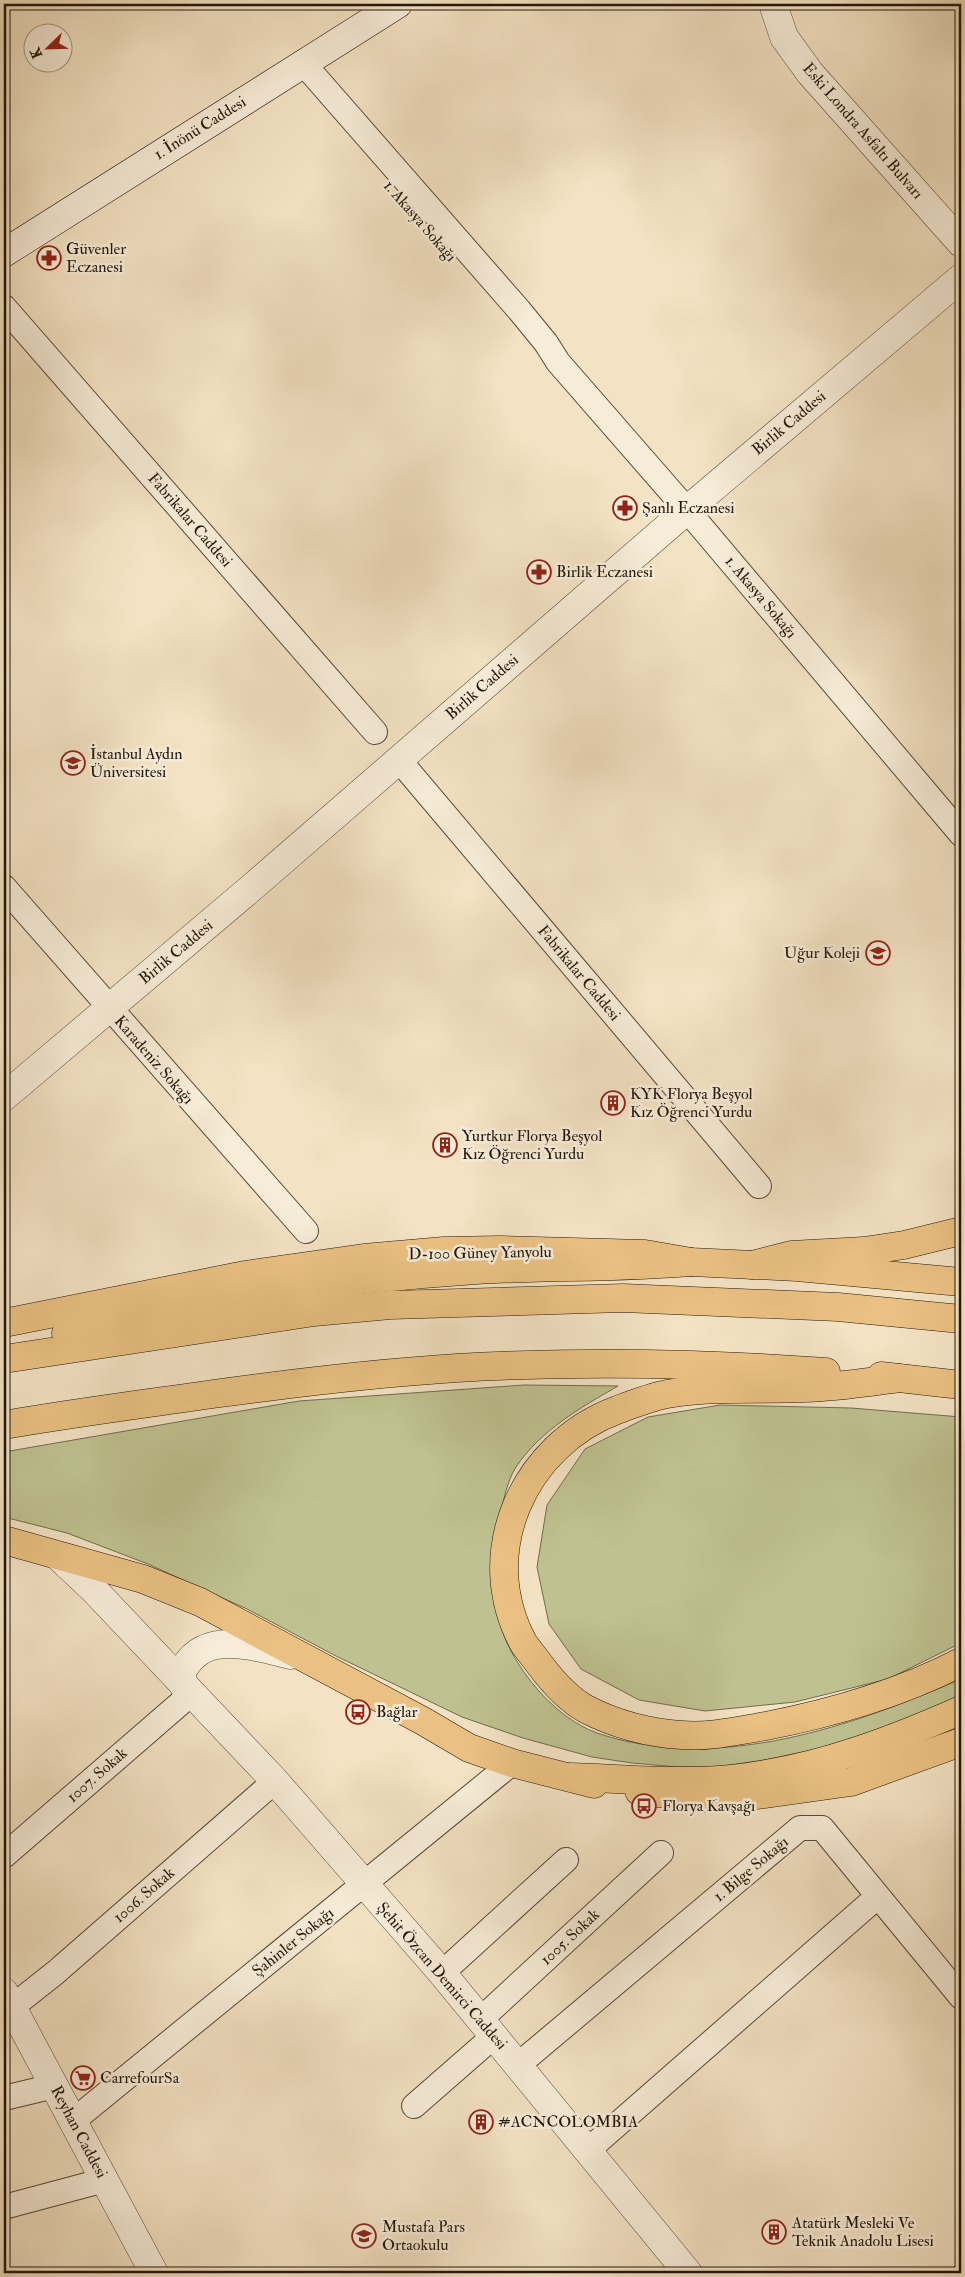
<svg xmlns="http://www.w3.org/2000/svg" width="965" height="2277" viewBox="0 0 965 2277" font-family="'IM FELL Double Pica',serif">
<style>
.green{fill:#bfc290;stroke:#706c4d}
.lines{fill:none;stroke-linecap:round;stroke-linejoin:round}
.minor-casing{stroke:#564938;stroke-width:26}
.tertiary-casing{stroke:#564938;stroke-width:29}
.secondary-casing{stroke:#22160a;stroke-width:29}
.primary-casing{stroke:#22160a;stroke-width:29}
.trunk-casing{stroke:#22160a;stroke-width:29}
.minor{stroke:#f7ecd8;stroke-width:24}
.tertiary{stroke:#f7ecd8;stroke-width:28}
.secondary{stroke:#f7ecd8;stroke-width:28}
.primary{stroke:#eac182;stroke-width:28}
.trunk{stroke:#eac182;stroke-width:28}
.labels{text-anchor:middle;dominant-baseline:central;stroke-width:5;stroke-linejoin:round;paint-order:stroke}
.street-label{font-size:16px;fill:#22160a;stroke:#f7ecd8}
.poi-label{font-size:16px;fill:#22160a;stroke:#f7ecd8;text-anchor:start}
</style>
<rect width="100%" height="100%" fill="#f3e2c3"/>
<filter id="stains"><feTurbulence type="fractalNoise" baseFrequency=".004" numOctaves="4"/><feColorMatrix values="0 0 0 0 .2 0 0 0 0 .09 0 0 0 0 .02 0 0 0 .5 -.17"/></filter>
<radialGradient id="worn" r=".72"><stop offset=".6" stop-color="#630" stop-opacity="0"/><stop offset="1" stop-color="#630" stop-opacity=".3"/></radialGradient>
<g class="green">
<path d="M 524,1385 L 618,1386 C 580,1408 541,1430 516,1467 C 507,1481 503,1502 500,1518 C 497,1532 491,1548 492,1563 C 492,1592 497,1625 511,1651 C 530,1686 563,1723 603,1735 C 721,1772 853,1726 961,1679 L 961,1696 L 911,1721 L 817,1749 L 764,1760 L 716,1767 L 677,1767 L 632,1763 L 592,1757 L 523,1738 L 462,1717 L 336,1656 L 247,1609 L 148,1564 L 67,1533 L 4,1517 L 4,1452 L 299,1401 Z"/>
<path d="M 720,1405 L 851,1408 L 961,1417 L 961,1643 L 888,1679 L 795,1702 L 705,1711 L 639,1700 L 581,1669 L 549,1624 L 537,1567 L 547,1505 L 585,1449 L 648,1417 Z"/>
</g>
<g class="lines">
<g class="minor-casing">
<g id="minor">
<path d="M 303,63 L 519,310 L 546,343 L 558,362 L 687,510 L 961,834"/>
<path d="M 4,307 L 375,732"/>
<path d="M 399,760 L 759,1186"/>
<path d="M 4,887 L 306,1231"/>
<path d="M 4,1856 L 191,1694"/>
<path d="M 442,1973 L 566,1860"/>
<path d="M 12,2007 L 55,1973 L 275,1781"/>
<path d="M 480,2020 L 661,1853"/>
<path d="M 518,2065 L 800,1828 L 822,1828 L 961,1997"/>
<path d="M 4,2098 L 54,2086"/>
<path d="M 414,2106 L 494,2036"/>
<path d="M 73,2121 L 512,1763"/>
<path d="M 587,2151 L 877,1897"/>
<path d="M 4,2207 L 105,2180"/>
</g>
</g>
<g class="tertiary-casing">
<g id="tertiary">
<path d="M 773,4 L 784,37 L 810,73 L 961,243"/>
<path d="M 4,1097 L 250,889 L 687,510 L 961,278"/>
<path d="M 59,1557 L 95,1591 L 275,1781 L 442,1973 L 688,2273"/>
<path d="M 185,1688 L 181,1674 C 202,1628 252,1646 291,1655"/>
<path d="M 4,1992 L 154,2273"/>
</g>
</g>
<g class="secondary-casing">
<path id="secondary" d="M 4,253 L 398,4"/>
</g>
<g class="primary-casing">
<g id="primary">
<path d="M 4,1323 L 245,1275 L 364,1258 L 444,1251 L 500,1250 L 645,1254 L 691,1262 L 797,1267 L 961,1282"/>
<path d="M 4,1540 L 143,1579 L 200,1602 L 423,1721 L 469,1748 L 512,1763 L 594,1784"/>
<path d="M 639,1791 L 706,1798 L 757,1795 L 851,1782 L 961,1742"/>
</g>
</g>
<g class="trunk-casing">
<g id="trunk">
<path d="M 752,1265 L 791,1255 L 864,1251 L 904,1245 L 961,1231"/>
<path d="M 66,1333 C 200,1298 338,1279 476,1270 C 548,1266 620,1268 691,1262"/>
<path d="M 4,1359 L 314,1312 L 390,1305 L 623,1298 L 838,1307 L 961,1319"/>
<path d="M 881,1376 L 961,1385"/>
<path d="M 899,1378 C 868,1382 836,1387 805,1388 C 760,1390 712,1386 667,1394 C 651,1397 633,1404 617,1410 C 523,1445 474,1554 524,1644 C 529,1651 535,1658 540,1665 C 552,1681 568,1699 586,1709 C 615,1724 649,1733 682,1735 C 706,1737 732,1732 755,1728 C 826,1715 897,1695 961,1662"/>
<path d="M 4,1425 C 73,1413 143,1404 213,1394 C 294,1383 375,1373 457,1368 C 579,1361 703,1363 826,1372"/>
<path d="M 571,1777 C 629,1779 690,1785 747,1777 C 822,1767 893,1740 961,1710"/>
</g>
</g>
<use href="#minor" class="minor"/>
<use href="#tertiary" class="tertiary"/>
<use href="#secondary" class="secondary"/>
<use href="#primary" class="primary"/>
<use href="#trunk" class="trunk"/>
</g>
<defs>
<g id="pharmacy-ring" transform="scale(1.25)"><circle r="9.5" fill="#f7ecd8" stroke="#8f2418" stroke-width="1.5"/><path d="M-2-6h4v4h4v4h-4v4h-4v-4h-4v-4h4Z" fill="#8f2418"/></g>
<g id="university-ring" transform="scale(1.25)"><circle r="9.5" fill="#f7ecd8" stroke="#8f2418" stroke-width="1.5"/><path d="M0-5L7-2L0 1L-7-2ZM-4 1L0 2.5L4 1V4Q0 6-4 4Z" fill="#8f2418"/></g>
<g id="school-ring" transform="scale(1.25)"><circle r="9.5" fill="#f7ecd8" stroke="#8f2418" stroke-width="1.5"/><path d="M0-5L7-2L0 1L-7-2ZM-4 1L0 2.5L4 1V4Q0 6-4 4Z" fill="#8f2418"/></g>
<g id="building-ring" transform="scale(1.25)"><circle r="9.5" fill="#f7ecd8" stroke="#8f2418" stroke-width="1.5"/><path d="M-4-6H4V6H1V3H-1V6H-4ZM-2.5-4.3h1.7v1.8h-1.7ZM.8-4.3h1.7v1.8H.8ZM-2.5-1h1.7V.8h-1.7ZM.8-1h1.7V.8H.8Z" fill="#8f2418"/></g>
<g id="bus-ring" transform="scale(1.25)"><circle r="9.5" fill="#f7ecd8" stroke="#8f2418" stroke-width="1.5"/><path d="M-5-6H5V4H4V6H2V4H-2V6H-4V4H-5ZM-3.5-4V0h7V-4ZM-3.5 1.2v1.5H-2V1.2ZM2 1.2v1.5H3.5V1.2Z" fill="#8f2418"/></g>
<g id="supermarket-ring" transform="scale(1.25)"><circle r="9.5" fill="#f7ecd8" stroke="#8f2418" stroke-width="1.5"/><path d="M-6-5.5h2.5l.6 2H6L4.5 2H-2.5L-4.4-4H-6ZM-1.5 3.2a1.3 1.3 0 1 0 .1 0ZM3 3.2a1.3 1.3 0 1 0 .1 0Z" fill="#8f2418"/></g>
</defs>
<g fill-rule="evenodd">
<use href="#pharmacy-ring" x="49" y="258"/>
<use href="#pharmacy-ring" x="625" y="508"/>
<use href="#pharmacy-ring" x="539" y="572"/>
<use href="#university-ring" x="73" y="763"/>
<use href="#school-ring" x="878" y="953"/>
<use href="#building-ring" x="613" y="1103"/>
<use href="#building-ring" x="445" y="1145"/>
<use href="#bus-ring" x="358" y="1712"/>
<use href="#bus-ring" x="644" y="1806"/>
<use href="#supermarket-ring" x="83" y="2078"/>
<use href="#building-ring" x="481" y="2122"/>
<use href="#building-ring" x="774" y="2232"/>
<use href="#school-ring" x="364" y="2236"/>
</g>
<g class="labels">
<g class="street-label">
<text transform="translate(200 128) rotate(-32)">1. İnönü Caddesi</text>
<text transform="translate(863 131) rotate(49)">Eski Londra Asfaltı Bulvarı</text>
<text transform="translate(420 221) rotate(49)">1. Akasya Sokağı</text>
<text transform="translate(789 423) rotate(-40)">Birlik Caddesi</text>
<text transform="translate(190 520) rotate(49)">Fabrikalar Caddesi</text>
<text transform="translate(761 597) rotate(50)">1. Akasya Sokağı</text>
<text transform="translate(482 687) rotate(-41)">Birlik Caddesi</text>
<text transform="translate(176 952) rotate(-40)">Birlik Caddesi</text>
<text transform="translate(579 973) rotate(50)">Fabrikalar Caddesi</text>
<text transform="translate(154 1060) rotate(49)">Karadeniz Sokağı</text>
<text transform="translate(480 1253) rotate(-1)">D-100 Güney Yanyolu</text>
<text transform="translate(97 1775) rotate(-41)">1007. Sokak</text>
<text transform="translate(751 1869) rotate(-40)">1. Bilge Sokağı</text>
<text transform="translate(144 1895) rotate(-41)">1006. Sokak</text>
<text transform="translate(570 1937) rotate(-43)">1005. Sokak</text>
<text transform="translate(293 1942) rotate(-39)">Şahinler Sokağı</text>
<text transform="translate(442 1976) rotate(49)">Şehit Özcan Demirci Caddesi</text>
<text transform="translate(79 2132) rotate(62)">Reyhan Caddesi</text>
</g>
<g class="poi-label">
<text x="66" y="249">Güvenler<tspan x="66" dy="18">Eczanesi</tspan></text>
<text x="642" y="508">Şanlı Eczanesi</text>
<text x="556" y="572">Birlik Eczanesi</text>
<text x="90" y="754">İstanbul Aydın<tspan x="90" dy="18">Üniversitesi</tspan></text>
<text x="860" y="953" text-anchor="end">Uğur Koleji</text>
<text x="630" y="1094">KYK Florya Beşyol<tspan x="630" dy="18">Kız Öğrenci Yurdu</tspan></text>
<text x="462" y="1136">Yurtkur Florya Beşyol<tspan x="462" dy="18">Kız Öğrenci Yurdu</tspan></text>
<text x="376" y="1712">Bağlar</text>
<text x="662" y="1806">Florya Kavşağı</text>
<text x="100" y="2078">CarrefourSa</text>
<text x="498" y="2122">#ACNCOLOMBIA</text>
<text x="792" y="2223">Atatürk Mesleki Ve<tspan x="792" dy="18">Teknik Anadolu Lisesi</tspan></text>
<text x="382" y="2227">Mustafa Pars<tspan x="382" dy="18">Ortaokulu</tspan></text>
</g>
</g>
<rect width="965" height="2277" fill="none" stroke="#f3e2c3" stroke-width="20"/>
<rect x="5" y="5" width="955" height="2267" fill="none" stroke="#22160a" stroke-width="2.5"/>
<rect x="10" y="10" width="945" height="2257" fill="none" stroke="#22160a"/>
<g transform="translate(48 48) rotate(247)"><circle r="24" fill="#f7ecd8" stroke="#a29686"/>
<path d="M0-4L9 19L0 12L-9 19Z" fill="#8f2418"/>
<text y="-8" font-size="14" font-weight="bold" text-anchor="middle" fill="#22160a">K</text>
</g>
<rect width="100%" height="100%" filter="url(#stains)"/>
<rect width="100%" height="100%" fill="url(#worn)"/>
</svg>
